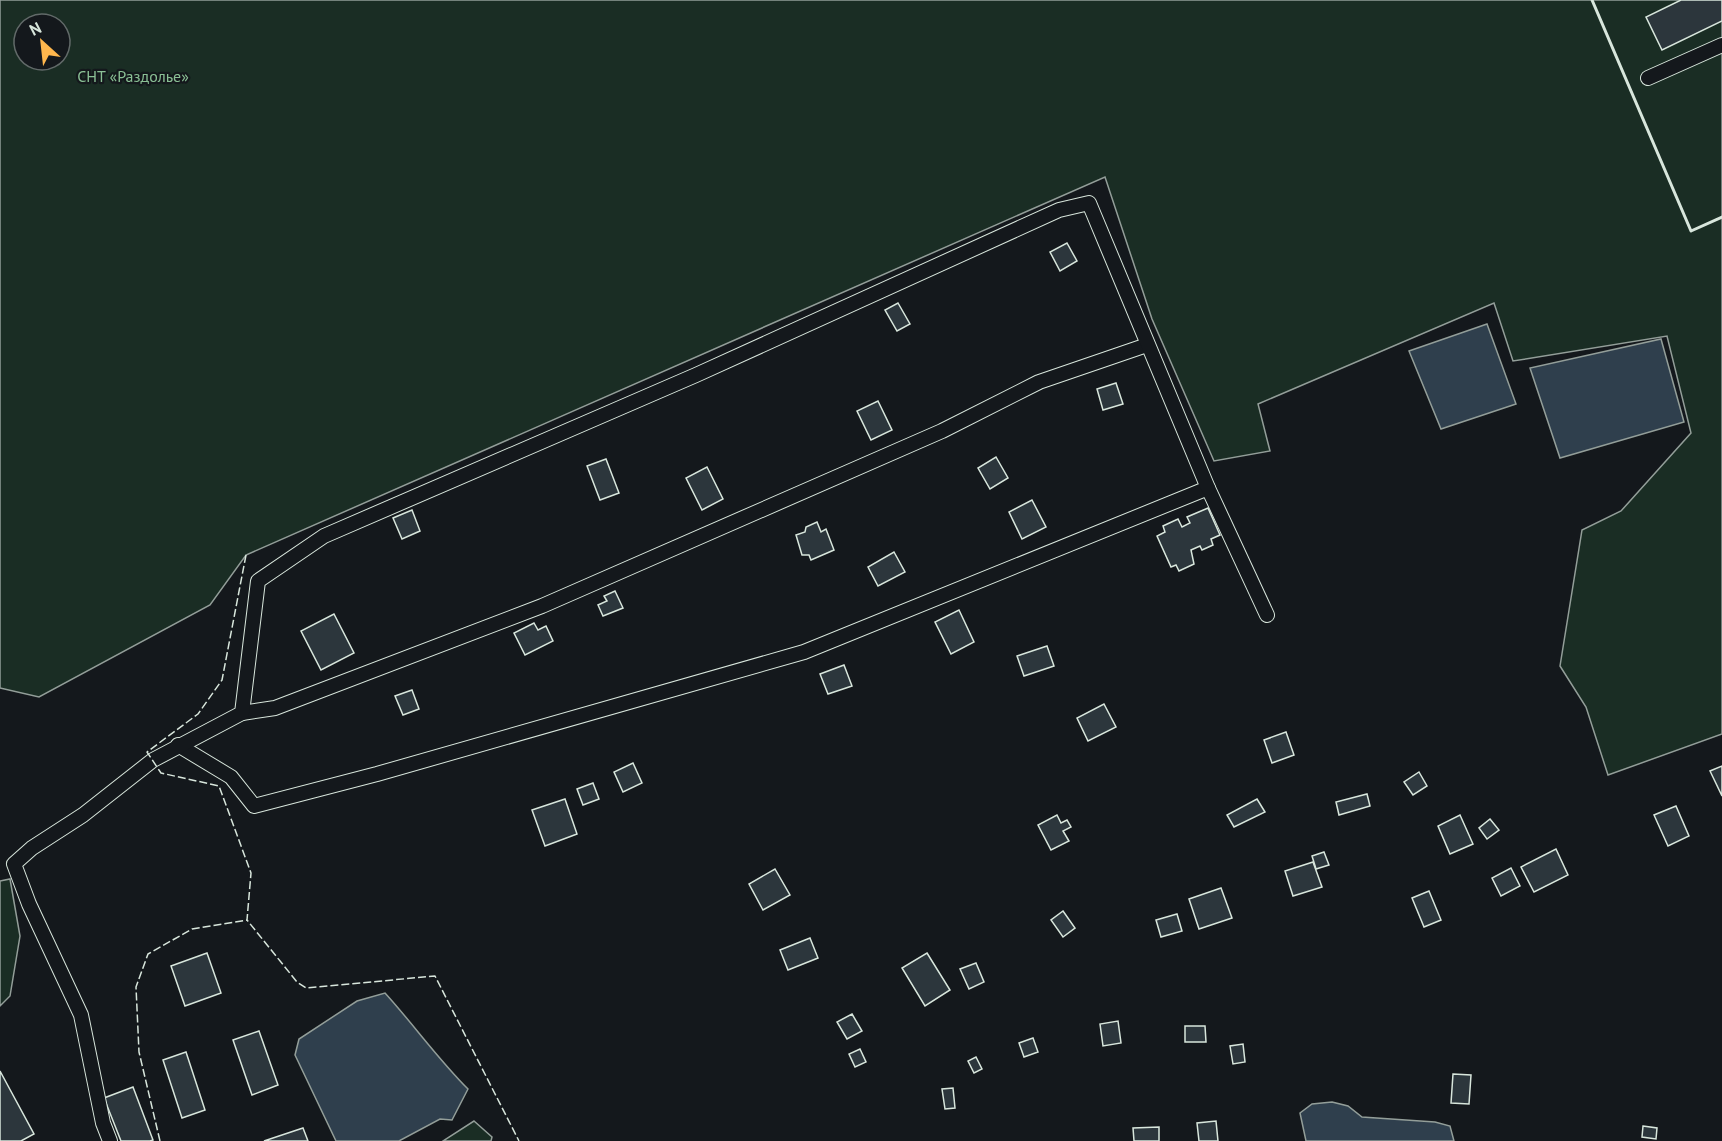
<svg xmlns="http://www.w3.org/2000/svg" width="1722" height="1141" viewBox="0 0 1722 1141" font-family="'PT Sans',sans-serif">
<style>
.green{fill:#1a2d24;stroke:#939e99;stroke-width:1.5;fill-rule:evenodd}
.water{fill:#2f3f4d;stroke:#939e99;stroke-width:1.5}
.building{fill:#2c363c;stroke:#d8e6dc;stroke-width:1.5}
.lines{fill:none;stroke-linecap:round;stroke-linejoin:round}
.minor-casing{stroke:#d8e6dc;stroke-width:16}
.minor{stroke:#14181c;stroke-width:14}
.fence{stroke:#d8e6dc;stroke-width:1.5;stroke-dasharray:8 3;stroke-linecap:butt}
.wall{stroke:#d8e6dc;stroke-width:3}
.labels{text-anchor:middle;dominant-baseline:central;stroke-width:4.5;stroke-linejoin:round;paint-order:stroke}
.park-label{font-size:16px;fill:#8ac095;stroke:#14181c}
</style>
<rect width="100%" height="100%" fill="#14181c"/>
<g class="green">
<path d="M 0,0 L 1722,0 L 1722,734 L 1608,775 L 1586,707 L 1560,666 L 1582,530 L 1621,511 L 1691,433 L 1667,336 L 1513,361 L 1494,303 L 1258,404 L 1270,451 L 1214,461 L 1152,319 L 1105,177 L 246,555 L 210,605 L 39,697 L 0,688 ZM 24,24 L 60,24 L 60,60 L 24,60 Z"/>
<path d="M 10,879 L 20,936 L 10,996 L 0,1006 L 0,881 Z"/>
<path d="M 474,1121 L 492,1137 L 491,1141 L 443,1141 Z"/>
</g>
<g class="water">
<path d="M 1487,324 L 1516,404 L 1441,429 L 1409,351 Z"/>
<path d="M 1661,339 L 1684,422 L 1560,458 L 1530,368 Z"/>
<path d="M 385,993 C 414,1025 438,1059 468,1089 L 452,1120 L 440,1119 L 399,1141 L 336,1141 L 295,1055 L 299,1039 L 357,1001 Z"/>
<path d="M 1332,1102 L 1348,1106 L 1362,1117 L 1435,1122 L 1450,1126 L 1454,1141 L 1306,1141 L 1300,1113 L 1312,1104 Z"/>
</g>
<g class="building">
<path d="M 1681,0 L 1722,0 L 1722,21 L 1662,50 L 1646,17 Z"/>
<path d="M 1067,243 L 1077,261 L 1060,271 L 1050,252 Z"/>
<path d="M 898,303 L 910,324 L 897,331 L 885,310 Z"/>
<path d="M 1116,383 L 1123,404 L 1103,410 L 1097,389 Z"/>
<path d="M 878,401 L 892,430 L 871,440 L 857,411 Z"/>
<path d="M 996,457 L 1008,478 L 990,489 L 978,468 Z"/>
<path d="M 606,459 L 619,493 L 600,500 L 587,466 Z"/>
<path d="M 707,467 L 723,499 L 702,510 L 686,478 Z"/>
<path d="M 1032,500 L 1046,527 L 1022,539 L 1009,512 Z"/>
<path d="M 1208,508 L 1220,535 L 1211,539 L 1213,545 L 1202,550 L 1200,546 L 1191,550 L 1194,564 L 1179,571 L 1176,565 L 1171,567 L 1157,536 L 1165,532 L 1163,526 L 1178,519 L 1182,527 L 1190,523 L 1187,517 Z"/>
<path d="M 412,510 L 420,531 L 402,539 L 393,518 Z"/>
<path d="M 817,522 L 821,532 L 826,529 L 834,550 L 811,560 L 809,555 L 802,555 L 796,535 L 805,532 L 806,527 Z"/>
<path d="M 894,552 L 905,572 L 878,586 L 868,567 Z"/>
<path d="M 615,591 L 623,608 L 603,616 L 598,605 L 607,601 L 604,596 Z"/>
<path d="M 959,610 L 974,642 L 951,654 L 935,622 Z"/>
<path d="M 334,614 L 354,653 L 321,670 L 301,631 Z"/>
<path d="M 534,623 L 538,630 L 546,626 L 553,641 L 525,655 L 514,633 Z"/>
<path d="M 1047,646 L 1054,666 L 1024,676 L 1017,656 Z"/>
<path d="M 844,665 L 852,686 L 828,694 L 820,674 Z"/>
<path d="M 412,690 L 419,709 L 403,715 L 395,696 Z"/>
<path d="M 1104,704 L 1116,727 L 1088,741 L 1077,718 Z"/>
<path d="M 1286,732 L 1294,755 L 1272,763 L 1264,740 Z"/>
<path d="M 633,763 L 642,783 L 623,792 L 614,772 Z"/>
<path d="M 1722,766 L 1722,796 L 1710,771 Z"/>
<path d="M 1419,772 L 1427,786 L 1413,795 L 1404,782 Z"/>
<path d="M 593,783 L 599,799 L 583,805 L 577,789 Z"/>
<path d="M 1367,794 L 1370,806 L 1339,815 L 1336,802 Z"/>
<path d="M 565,799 L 577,834 L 545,846 L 532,810 Z"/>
<path d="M 1257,799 L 1265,812 L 1234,827 L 1227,815 Z"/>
<path d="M 1676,806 L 1689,836 L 1668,846 L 1654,815 Z"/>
<path d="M 1057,815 L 1061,823 L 1067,820 L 1071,827 L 1063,831 L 1069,841 L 1051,850 L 1038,825 Z"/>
<path d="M 1460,815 L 1473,844 L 1450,854 L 1438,826 Z"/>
<path d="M 1490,819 L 1499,830 L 1487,839 L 1479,828 Z"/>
<path d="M 1556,849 L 1568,875 L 1534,892 L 1521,867 Z"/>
<path d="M 1324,852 L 1329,865 L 1316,869 L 1312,856 Z"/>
<path d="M 1313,862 L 1322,887 L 1293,896 L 1285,871 Z"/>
<path d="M 1511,868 L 1520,886 L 1501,896 L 1492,878 Z"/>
<path d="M 775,869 L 790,895 L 763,910 L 749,884 Z"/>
<path d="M 1221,888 L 1232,918 L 1199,929 L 1189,899 Z"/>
<path d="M 1429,891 L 1441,920 L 1424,927 L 1412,898 Z"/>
<path d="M 1063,911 L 1075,928 L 1063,937 L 1051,920 Z"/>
<path d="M 1177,914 L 1182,931 L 1161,937 L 1156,920 Z"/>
<path d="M 810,938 L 818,958 L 788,970 L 780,950 Z"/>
<path d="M 207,953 L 221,993 L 185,1006 L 171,966 Z"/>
<path d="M 927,953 L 950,990 L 925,1006 L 902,968 Z"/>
<path d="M 976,963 L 984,982 L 969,989 L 960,969 Z"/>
<path d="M 852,1014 L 862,1031 L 847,1039 L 837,1022 Z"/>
<path d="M 1118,1021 L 1121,1043 L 1103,1046 L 1100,1024 Z"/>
<path d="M 1185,1026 L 1205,1026 L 1206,1042 L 1185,1042 Z"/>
<path d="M 259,1031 L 278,1085 L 252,1095 L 233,1040 Z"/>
<path d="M 1033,1038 L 1038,1052 L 1024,1057 L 1019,1043 Z"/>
<path d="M 1243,1044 L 1245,1062 L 1233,1064 L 1230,1046 Z"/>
<path d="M 860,1049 L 866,1062 L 855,1067 L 849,1054 Z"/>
<path d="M 186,1052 L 205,1110 L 182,1118 L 163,1060 Z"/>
<path d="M 976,1057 L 982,1069 L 974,1073 L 968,1061 Z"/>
<path d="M 0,1071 L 34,1134 L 21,1141 L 0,1141 Z"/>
<path d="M 1453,1074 L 1471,1075 L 1469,1104 L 1451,1103 Z"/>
<path d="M 133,1087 L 153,1140 L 150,1141 L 121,1141 L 104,1098 Z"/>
<path d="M 953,1088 L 955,1108 L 945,1109 L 942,1089 Z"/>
<path d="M 1216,1121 L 1218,1141 L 1199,1141 L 1197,1123 Z"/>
<path d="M 1643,1126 L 1657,1128 L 1656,1139 L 1642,1137 Z"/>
<path d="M 1159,1127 L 1159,1141 L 1134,1141 L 1133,1128 Z"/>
<path d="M 303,1128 L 308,1141 L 264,1141 Z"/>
</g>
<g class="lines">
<g class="minor-casing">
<g id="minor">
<path d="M 1648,78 L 1722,45"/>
<path d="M 242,713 L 275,708 L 542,606 L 942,431 L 1039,382 L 1147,345"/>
<path d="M 178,745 L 231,777 L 254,806 L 377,774 L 804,652 L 1208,488 L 1267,615"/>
<path d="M 110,1141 L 103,1123 L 81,1015 L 29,904 L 14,864 L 32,848 L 83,815 L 153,760 L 242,713 L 258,581 L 324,536 L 696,375 L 1059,210 L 1089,203 L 1208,488"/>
</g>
</g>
<use href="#minor" class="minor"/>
<g class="fence">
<path d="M 246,555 L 222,680 L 198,714 L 147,752 L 161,773 L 219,786 L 251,873 L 247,920 L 297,982 L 306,988 L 435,976 L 519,1141"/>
<path d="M 160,1141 L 139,1052 L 136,987 L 148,954 L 192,929 L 247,920"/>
</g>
<path class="wall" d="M 1592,0 L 1691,231 L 1722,217"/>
</g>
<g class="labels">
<g class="park-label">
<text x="133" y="76">СНТ «Раздолье»</text>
</g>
</g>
<g transform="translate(42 42) rotate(333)"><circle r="28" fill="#14181c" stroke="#626a69" stroke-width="1.5"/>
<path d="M0-4.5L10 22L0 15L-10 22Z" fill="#ffb74d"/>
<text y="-9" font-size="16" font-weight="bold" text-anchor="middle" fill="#d8e6dc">N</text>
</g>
</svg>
